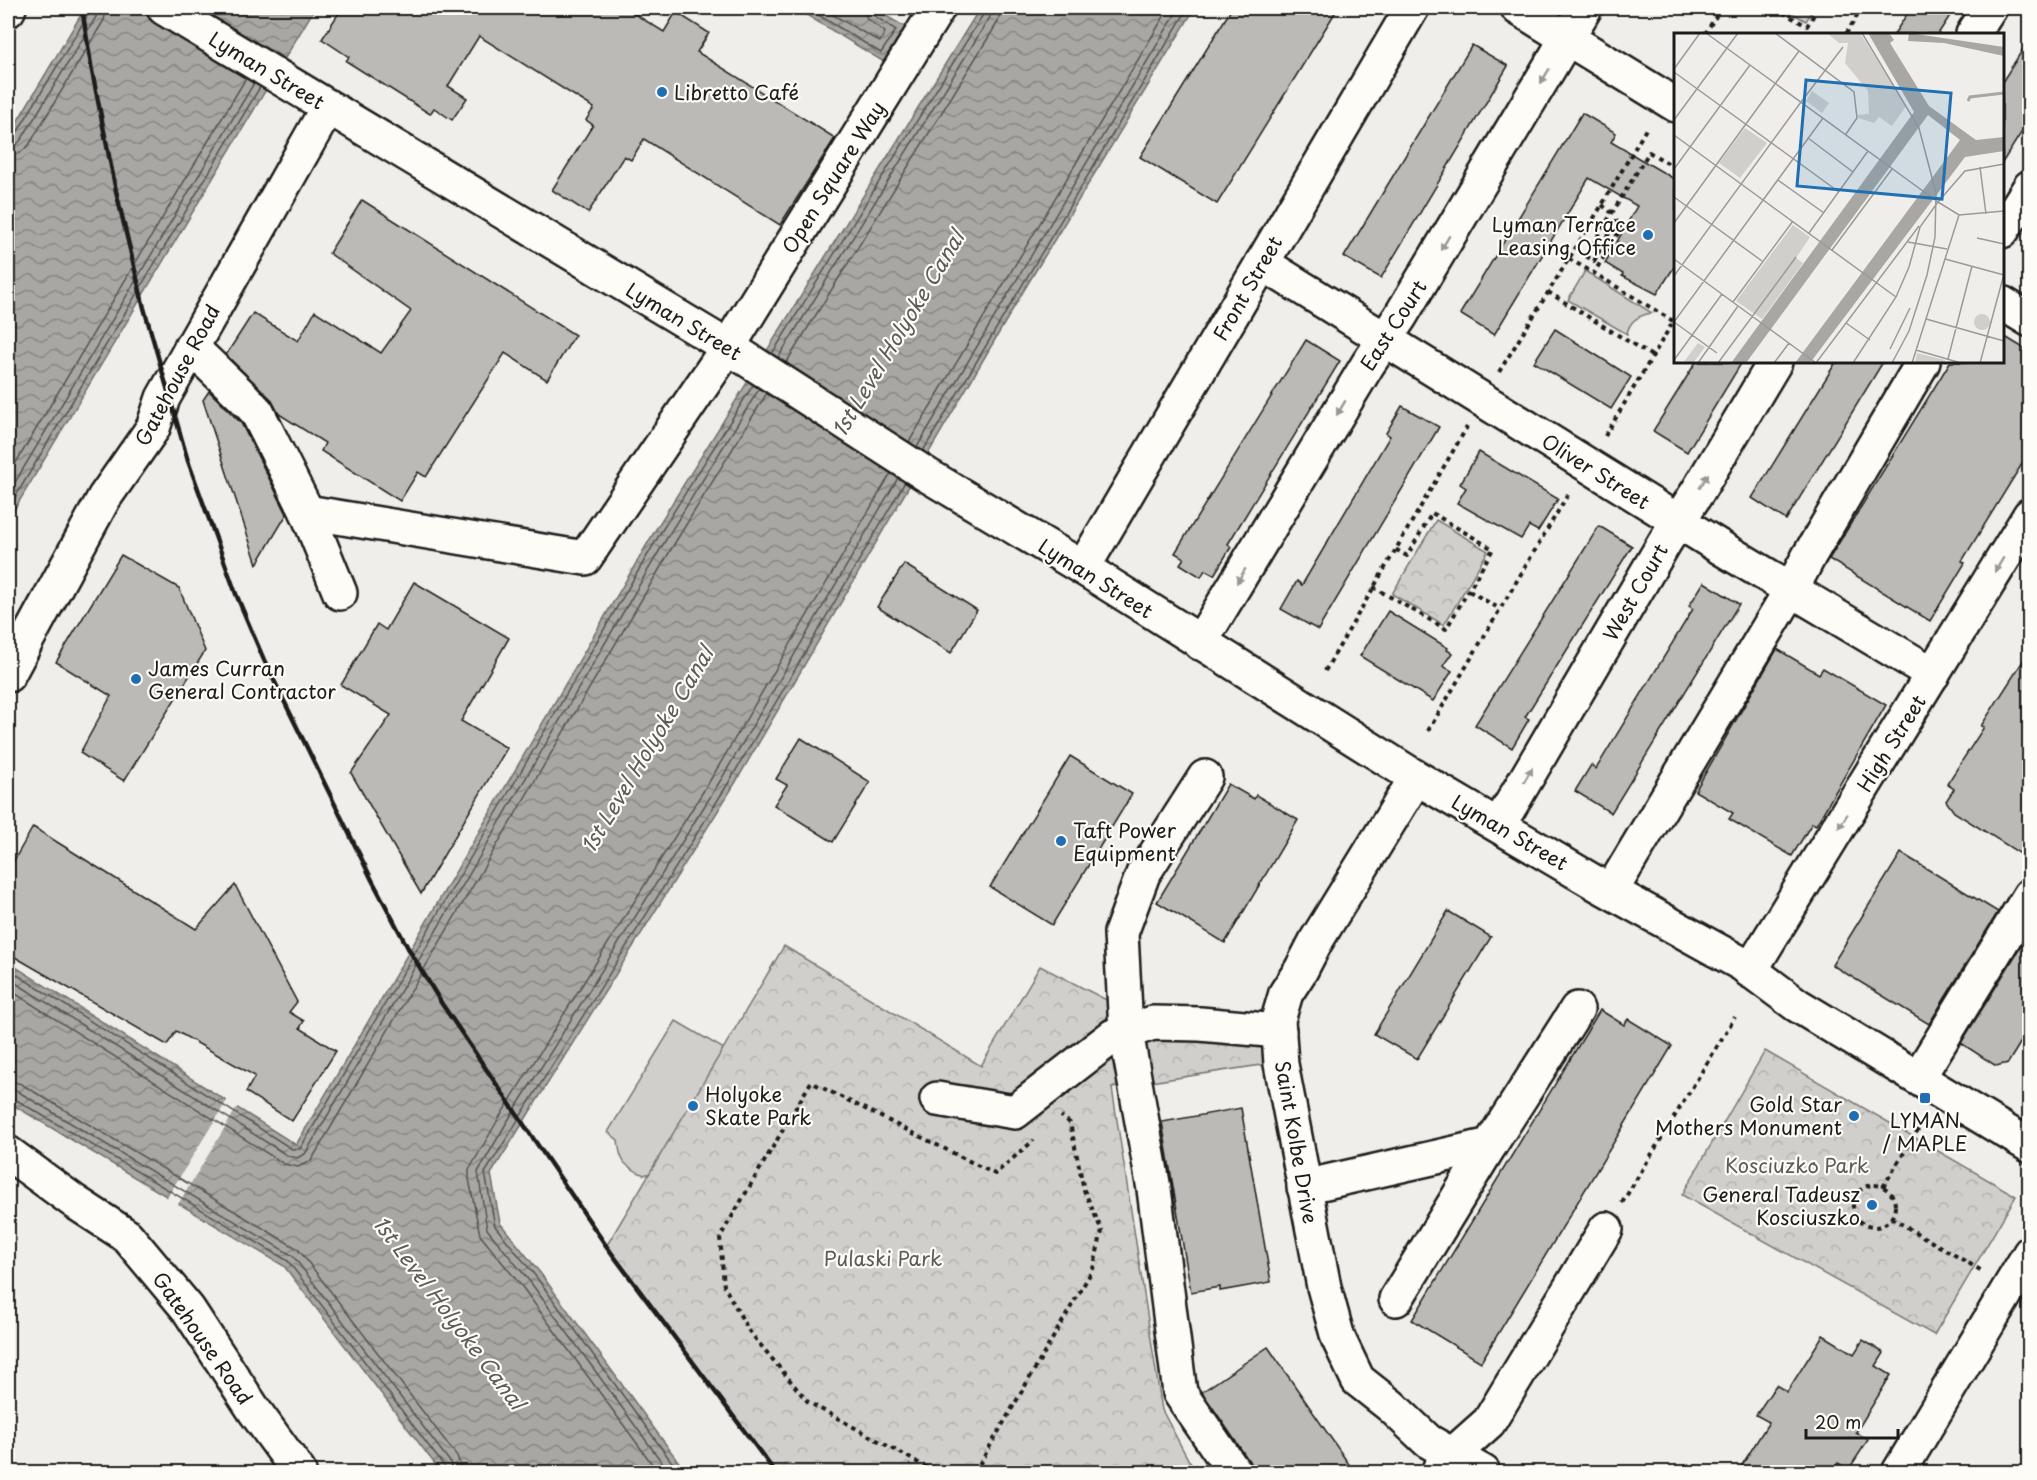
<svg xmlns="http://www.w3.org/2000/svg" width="2037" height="1480" viewBox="0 0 2037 1480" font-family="'Playpen Sans',sans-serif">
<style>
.grass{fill:#d0cfcc;stroke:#767674;stroke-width:1.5}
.forest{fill:url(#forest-crowns);stroke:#767674;stroke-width:1.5}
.water{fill:url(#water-waves);stroke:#706f6d;stroke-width:1.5}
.pier{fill:#f0eeea}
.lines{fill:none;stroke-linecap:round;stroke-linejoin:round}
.shore{stroke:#545452;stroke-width:1.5}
.building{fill:#bbbab6;stroke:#1c1c1c;stroke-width:1.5}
.minor-casing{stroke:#1c1c1c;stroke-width:38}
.major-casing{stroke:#1c1c1c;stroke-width:38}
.path{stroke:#1c1c1c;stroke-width:4;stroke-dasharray:4.5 4.5;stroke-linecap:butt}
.minor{stroke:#fdfcf7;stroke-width:33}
.major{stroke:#fdfcf7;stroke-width:33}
.rail{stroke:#1c1c1c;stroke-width:4.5}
.oneway{fill:#989794}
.poi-dot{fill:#1f6fb2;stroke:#fdfcf7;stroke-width:2}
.labels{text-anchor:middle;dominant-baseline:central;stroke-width:4.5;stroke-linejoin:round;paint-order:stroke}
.street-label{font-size:20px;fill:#1c1c1c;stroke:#fdfcf7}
.poi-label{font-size:20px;fill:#1c1c1c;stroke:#fdfcf7;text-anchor:start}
.park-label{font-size:20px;fill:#5b5b5a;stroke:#fdfcf7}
.water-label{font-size:21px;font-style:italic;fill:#5b5b59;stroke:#fdfcf7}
.inset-river{fill:none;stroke:#a8a7a3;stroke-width:3}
.inset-road{fill:none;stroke:#9b9a98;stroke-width:1.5}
.view{fill:#1f6fb2;fill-opacity:0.15;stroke:#1f6fb2;stroke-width:3}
.inset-edge{fill:none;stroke:#1c1c1c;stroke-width:3}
</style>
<defs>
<pattern id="forest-crowns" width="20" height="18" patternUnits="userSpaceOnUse" patternTransform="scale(1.5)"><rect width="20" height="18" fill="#d0cfcc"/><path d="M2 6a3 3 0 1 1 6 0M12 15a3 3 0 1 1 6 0" fill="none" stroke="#b2b1af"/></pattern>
<pattern id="water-waves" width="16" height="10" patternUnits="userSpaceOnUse" patternTransform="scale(1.5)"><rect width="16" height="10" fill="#a8a7a3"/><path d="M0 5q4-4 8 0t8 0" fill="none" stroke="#888784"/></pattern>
</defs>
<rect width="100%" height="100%" fill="#f0eeea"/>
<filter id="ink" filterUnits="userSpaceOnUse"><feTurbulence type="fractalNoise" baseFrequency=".0167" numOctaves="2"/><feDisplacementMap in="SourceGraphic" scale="12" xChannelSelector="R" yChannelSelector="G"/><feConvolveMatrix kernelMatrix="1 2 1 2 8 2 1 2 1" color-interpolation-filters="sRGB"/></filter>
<g filter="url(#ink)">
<g class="grass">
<path d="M 1585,271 L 1652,313 C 1639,315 1629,321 1627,334 L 1568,300 Z"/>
<path d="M 676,1021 L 777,1080 L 660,1170 L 644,1175 C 624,1166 620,1162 618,1140 L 608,1132 Z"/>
</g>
<g class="forest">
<path d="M 1783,8 L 1814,8 L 1806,21 Z"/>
<path d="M 1436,520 L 1488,551 L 1444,625 L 1392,594 Z"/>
<path d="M 784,946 L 981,1066 L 1040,966 L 1126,1010 L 1263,1015 L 1267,1064 L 1112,1088 L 1162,1410 L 1189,1461 L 1197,1472 L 775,1472 L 607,1245 Z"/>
<path d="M 1765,1051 L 2016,1196 L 1934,1335 L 1682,1195 Z"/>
</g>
<g class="water">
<path d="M 85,8 L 315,8 L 8,520 L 8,137 Z"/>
<path d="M 795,8 L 873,8 L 905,27 L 884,62 Z"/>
<path d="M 980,8 L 1195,8 L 1024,290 L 734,785 L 491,1174 L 500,1223 L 541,1274 L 686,1472 L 441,1472 L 284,1266 L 8,1102 L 8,962 L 296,1145 L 656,529 Z"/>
</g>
<path class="pier" d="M 228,1099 L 238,1106 L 177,1206 L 166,1199 Z"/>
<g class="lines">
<g class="shore">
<path d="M 807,8 L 881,53 L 896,30 L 873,15 L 871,8"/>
<path d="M 821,8 L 880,42 L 885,32 L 867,19 L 863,8"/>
<path d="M 8,139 L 15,136 L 89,13 L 90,8"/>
<path d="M 8,147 L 16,145 L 21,140 L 96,17 L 98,8"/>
<path d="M 8,156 L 20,153 L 29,145 L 104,20 L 107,8"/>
<path d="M 772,354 L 984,13 L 985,8"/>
<path d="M 778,358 L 990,17 L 992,8"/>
<path d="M 786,363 L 998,22 L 1001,8"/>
<path d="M 909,442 L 1169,8"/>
<path d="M 917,447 L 1179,8"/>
<path d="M 923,451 L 1188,8"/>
<path d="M 8,476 L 246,78"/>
<path d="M 8,494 L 254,83"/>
<path d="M 8,509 L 260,87"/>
<path d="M 8,969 L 292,1149 L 300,1149 L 661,532 L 753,385"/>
<path d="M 8,978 L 288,1156 L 297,1158 L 305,1154 L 668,536 L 759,389"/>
<path d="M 8,989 L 284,1164 L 298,1167 L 311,1161 L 676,541 L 767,393"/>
<path d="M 8,1080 L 21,1084 L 298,1249 L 457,1456 L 460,1464 L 462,1472"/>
<path d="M 8,1089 L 17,1091 L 293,1256 L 450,1462 L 453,1472"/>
<path d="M 8,1097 L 13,1098 L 288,1261 L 444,1466 L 445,1472"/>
<path d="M 658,1472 L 523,1288 L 480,1235 L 469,1179 L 469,1170 L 499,1118 L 714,774 L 891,473"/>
<path d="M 669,1472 L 531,1283 L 487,1229 L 478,1172 L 507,1122 L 722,778 L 898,478"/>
<path d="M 679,1472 L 537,1278 L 495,1226 L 485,1173 L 729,782 L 905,482"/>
</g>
</g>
<g class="building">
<path d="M 342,8 L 625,8 L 664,32 L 676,12 L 709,33 L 697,52 L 835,138 L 780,225 L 644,139 L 631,160 L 624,156 L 588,213 L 552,190 L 593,125 L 586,120 L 594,108 L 479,36 L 448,86 L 467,98 L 452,120 L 434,108 L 430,114 L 346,61 L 349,57 L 322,39 Z"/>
<path d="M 1232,8 L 1338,8 L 1217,204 L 1140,157 Z"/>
<path d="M 1911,8 L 1955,8 L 1938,34 L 1894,34 Z"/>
<path d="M 2030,38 L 2030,119 L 2002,163 L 2002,82 Z"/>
<path d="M 1472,45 L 1508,66 L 1381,278 L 1344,257 Z"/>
<path d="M 1582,113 L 1616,133 L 1611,142 L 1676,180 L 1676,264 L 1657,294 L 1622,276 L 1623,274 L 1605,263 L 1637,206 L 1589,178 L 1494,335 L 1460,314 Z"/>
<path d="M 362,200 L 575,335 L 547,380 L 505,353 L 426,477 L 418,472 L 400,501 L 321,451 L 325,443 L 279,414 L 271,399 L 226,355 L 253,313 L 298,341 L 315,311 L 381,353 L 411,311 L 329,253 Z"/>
<path d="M 1555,329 L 1631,377 L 1611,409 L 1534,362 Z"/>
<path d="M 2002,335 L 2030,352 L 2030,451 L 1962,561 L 1965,563 L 1930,621 L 1829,559 L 1950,362 L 2002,362 Z"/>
<path d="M 1306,340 L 1340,361 L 1228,544 L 1231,547 L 1214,575 L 1205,570 L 1201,577 L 1180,564 L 1184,558 L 1175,553 Z"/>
<path d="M 1696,362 L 1742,362 L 1687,452 L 1653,431 Z"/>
<path d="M 1836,362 L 1883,362 L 1786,520 L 1752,498 Z"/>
<path d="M 209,391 L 241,423 L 287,514 L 257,564 L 203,400 Z"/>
<path d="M 1402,406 L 1439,427 L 1318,630 L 1281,609 L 1297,581 L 1302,585 L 1390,436 L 1386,433 Z"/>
<path d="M 1479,452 L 1558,499 L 1538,531 L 1529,526 L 1521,539 L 1457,503 L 1466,488 L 1460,484 Z"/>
<path d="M 1599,526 L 1632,546 L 1525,717 L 1529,719 L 1512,748 L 1475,725 Z"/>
<path d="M 121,555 L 179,588 L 205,651 L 124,781 L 80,753 L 111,696 L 56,662 Z"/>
<path d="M 904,564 L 977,610 L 951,653 L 877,607 Z"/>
<path d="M 414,582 L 509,638 L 461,721 L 507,748 L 421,894 L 351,773 L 391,715 L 341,685 L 377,624 L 386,630 Z"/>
<path d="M 1704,582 L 1739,604 L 1611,813 L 1575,791 L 1591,765 L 1596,769 L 1693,609 L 1689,606 Z"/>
<path d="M 1388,611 L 1448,648 L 1447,650 L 1452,653 L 1443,666 L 1452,671 L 1433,701 L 1360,656 Z"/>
<path d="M 1777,649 L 1819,674 L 1823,668 L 1886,705 L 1816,825 L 1812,823 L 1792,856 L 1729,819 L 1733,813 L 1695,791 Z"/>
<path d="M 2030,650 L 2030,860 L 1954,812 L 1946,801 L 1954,789 L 1947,784 L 1984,727 L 1981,726 Z"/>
<path d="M 801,738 L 870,782 L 833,842 L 774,805 L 787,785 L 776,779 Z"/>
<path d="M 1070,756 L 1132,794 L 1052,925 L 990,887 Z"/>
<path d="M 1228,784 L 1254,799 L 1256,795 L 1298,820 L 1225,943 L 1157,902 Z"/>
<path d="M 33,827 L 196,929 L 235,885 L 297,1002 L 289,1012 L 304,1021 L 300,1028 L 336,1051 L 292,1121 L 246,1092 L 255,1076 L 176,1031 L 167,1045 L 8,953 L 8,871 Z"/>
<path d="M 1901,853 L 1998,912 L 1929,1024 L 1832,965 Z"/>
<path d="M 1448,911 L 1491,937 L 1417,1059 L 1374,1034 Z"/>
<path d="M 2030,932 L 2030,1027 L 2008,1063 L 1996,1066 L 1961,1043 Z"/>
<path d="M 1600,1010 L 1624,1025 L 1628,1019 L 1672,1046 L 1481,1362 L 1412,1320 Z"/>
<path d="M 1241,1108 L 1271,1282 L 1220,1291 L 1220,1287 L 1191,1292 L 1162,1122 Z"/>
<path d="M 1823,1335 L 1854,1354 L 1863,1340 L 1884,1353 L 1876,1366 L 1891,1375 L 1856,1432 L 1868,1440 L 1849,1469 L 1838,1463 L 1832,1473 L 1737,1473 L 1769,1422 L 1756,1415 L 1776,1385 L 1787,1392 Z"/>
<path d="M 1268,1347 L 1355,1473 L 1255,1473 L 1249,1461 L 1202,1392 Z"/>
</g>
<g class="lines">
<g class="minor-casing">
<g id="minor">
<path d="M 1518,8 L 1676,105"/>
<path d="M 1973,34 L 1990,8"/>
<path d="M 2002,231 L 2030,187"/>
<path d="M 1262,263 L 1723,549 L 1933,674"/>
<path d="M 2002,303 L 2030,320"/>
<path d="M 191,347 L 244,398 L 257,412 L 307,512 L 340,593"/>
<path d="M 307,512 L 585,558 L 728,347 L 938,8"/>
<path d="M 1083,568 L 1412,8"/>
<path d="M 1200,643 L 1368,364 L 1400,317 L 1585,8"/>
<path d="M 8,675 L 104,498 L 153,428 L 163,398 L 328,107"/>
<path d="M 1205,777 L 1143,874 L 1121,933 L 1126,1032 L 1153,1023 L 1200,1024 L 1279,1031"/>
<path d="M 1416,778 L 1316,941 L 1301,970 L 1286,993 L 1278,1020 L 1281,1064 L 1324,1287 L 1338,1338 L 1358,1380 L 1391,1406 L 1428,1441 L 1483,1472"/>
<path d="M 1499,825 L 1666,540 L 1698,491 L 1775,362"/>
<path d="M 1611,891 L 1791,590 L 1809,556 L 1923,362"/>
<path d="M 1918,1078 L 2030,895"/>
<path d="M 937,1099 L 1015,1112 L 1113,1036 L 1126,1032 L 1154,1189 L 1180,1393 L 1234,1472"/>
<path d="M 8,1153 L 75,1202 L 127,1236 L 188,1309 L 254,1410 L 299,1472"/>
<path d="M 1304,1187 L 1490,1145 L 1577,1009"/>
<path d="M 1396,1299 L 1490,1145"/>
<path d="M 1439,1470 L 1452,1455 L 1489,1422 L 1606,1229"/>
<path d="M 1899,1472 L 2030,1253"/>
</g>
</g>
<g class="major-casing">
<g id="major">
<path d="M 164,8 L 728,347 L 927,475 L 1083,568 L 1412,775 L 1599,885 L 1742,964 L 1797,1005 L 2030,1146"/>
<path d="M 8,10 L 9,8"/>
<path d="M 1750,971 L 2030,515"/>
</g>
</g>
<g class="path">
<path d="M 1775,8 L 1807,26 L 1818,8"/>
<path d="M 1705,34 L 1721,8"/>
<path d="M 1846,34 L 1862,8"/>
<path d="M 1602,205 L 1612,213"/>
<path d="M 1569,259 L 1594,273"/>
<path d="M 1548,292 L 1652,356"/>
<path d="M 1673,321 L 1594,273 L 1623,225 L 1616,221 L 1594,261 L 1586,256 L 1649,152 L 1676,168"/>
<path d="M 1499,372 L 1602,205 L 1646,129"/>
<path d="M 1605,436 L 1676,317"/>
<path d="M 1373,587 L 1446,629 L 1493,549 L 1432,513 L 1407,556 L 1395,549"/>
<path d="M 1469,591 L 1500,609"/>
<path d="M 1325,671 L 1467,427"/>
<path d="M 1428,731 L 1570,491"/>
<circle cx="1874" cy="1206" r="21"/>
<path d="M 1883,1187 L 1919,1128"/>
<path d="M 1622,1203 L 1735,1017"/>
<path d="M 1891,1218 L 1982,1271"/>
<path d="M 935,1472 L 808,1402 L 749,1331 L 724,1286 L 720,1237 L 811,1082 L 995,1174 L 1034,1140"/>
<path d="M 975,1472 L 1093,1269 L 1102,1231 L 1084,1190 L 1070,1123 L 1061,1116"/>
</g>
<use href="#minor" class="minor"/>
<use href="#major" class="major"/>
<path class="rail" d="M 82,8 L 92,71 L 116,191 L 144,308 L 188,461 L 236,594 L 264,660 L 372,880 L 408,948 L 442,1004 L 607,1247 L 775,1472"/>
</g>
<defs><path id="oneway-solid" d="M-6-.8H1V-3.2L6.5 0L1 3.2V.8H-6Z" transform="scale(1.5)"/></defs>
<g class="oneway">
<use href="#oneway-solid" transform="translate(1545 76) rotate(121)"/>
<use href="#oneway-solid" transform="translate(1445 243) rotate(121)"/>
<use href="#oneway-solid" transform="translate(1341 408) rotate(121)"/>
<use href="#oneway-solid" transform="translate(1704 481) rotate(-59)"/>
<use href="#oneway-solid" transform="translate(1999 565) rotate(121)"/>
<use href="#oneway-solid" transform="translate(1241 576) rotate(121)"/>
<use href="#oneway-solid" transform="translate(1528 775) rotate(-60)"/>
<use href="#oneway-solid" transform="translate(1843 821) rotate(122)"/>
</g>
</g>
<g class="poi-dot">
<circle cx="662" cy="92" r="6"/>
<circle cx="1648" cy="235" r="6"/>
<circle cx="136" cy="679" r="6"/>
<circle cx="1061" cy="841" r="6"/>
<rect x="1919" y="1092" width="12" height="12" rx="3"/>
<circle cx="693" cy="1106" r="6"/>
<circle cx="1854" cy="1116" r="6"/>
<circle cx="1872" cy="1205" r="6"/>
</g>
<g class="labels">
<g class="street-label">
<text transform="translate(267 70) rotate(31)">Lyman Street</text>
<text transform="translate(833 177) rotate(-58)">Open Square Way</text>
<text transform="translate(1247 288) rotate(-60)">Front Street</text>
<text transform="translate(684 321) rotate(31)">Lyman Street</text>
<text transform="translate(1393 325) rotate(-57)">East Court</text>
<text transform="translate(177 375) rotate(-62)">Gatehouse Road</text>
<text transform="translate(1596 471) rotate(32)">Oliver Street</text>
<text transform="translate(1096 578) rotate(32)">Lyman Street</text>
<text transform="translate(1635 592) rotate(-60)">West Court</text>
<text transform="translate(1891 743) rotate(-58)">High Street</text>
<text transform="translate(1510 832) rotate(30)">Lyman Street</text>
<text transform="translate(1297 1142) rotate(80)">Saint Kolbe Drive</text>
<text transform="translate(203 1338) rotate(55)">Gatehouse Road</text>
</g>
<g class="poi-label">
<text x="674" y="92">Libretto Café</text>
<text x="1636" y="224" text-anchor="end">Lyman Terrace<tspan x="1636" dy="23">Leasing Office</tspan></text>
<text x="148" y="668">James Curran<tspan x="148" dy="23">General Contractor</tspan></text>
<text x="1073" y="830">Taft Power<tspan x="1073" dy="23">Equipment</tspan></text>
<text x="705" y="1094">Holyoke<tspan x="705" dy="23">Skate Park</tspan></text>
<text x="1842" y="1104" text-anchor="end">Gold Star<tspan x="1842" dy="23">Mothers Monument</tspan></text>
<text x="1925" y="1120" text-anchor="middle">LYMAN<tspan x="1925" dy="23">/ MAPLE</tspan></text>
<text x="1860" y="1194" text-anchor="end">General Tadeusz<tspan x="1860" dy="23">Kosciuszko</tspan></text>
</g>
<g class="park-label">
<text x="1797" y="1165">Kosciuzko Park</text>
<text x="883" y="1258">Pulaski Park</text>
</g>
<g class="water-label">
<text transform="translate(897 333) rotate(-59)">1st Level Holyoke Canal</text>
<text transform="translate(646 749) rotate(-59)">1st Level Holyoke Canal</text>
<text transform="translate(450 1312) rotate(53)">1st Level Holyoke Canal</text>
</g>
</g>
<g transform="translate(1674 33)">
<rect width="330" height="330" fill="#f0eeea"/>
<path d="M 153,0 L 186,0 L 232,73 L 218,93 L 205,84 L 200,90 L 184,85 L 184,82 L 195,81 L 194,58 L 171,30 L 174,10 L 165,10 ZM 138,58 L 155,70 L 148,80 L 132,68 ZM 71,95 L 93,110 L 66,145 L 45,130 ZM 119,192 L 136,204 L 122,225 L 129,230 L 88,286 L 62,268 ZM300 289a8 8 0 1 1 16 0a8 8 0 1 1-16 0ZM 24,310 L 31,314 L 19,330 L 9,330 ZM 243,320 L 271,327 L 270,330 L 241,330 Z" fill="#d0cfcc"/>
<path d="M 194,0 L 215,0 L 220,7 L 216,10 L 255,73 L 302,107 L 330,104 L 330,118 L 291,124 L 136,330 L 121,330 L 286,107 L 254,82 L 72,330 L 57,330 L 240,79 ZM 235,0 L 330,14 L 330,23 L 270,10 L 234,8 Z" fill="#a8a7a3"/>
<path class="inset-river" d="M 294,68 L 296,64 L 330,60"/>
<path class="inset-road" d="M 32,0 L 264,169M 101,0 L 180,59 L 183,85 L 172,101M 188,0 L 245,95 L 262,160 L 261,204 L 253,242 L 235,298 L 218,330M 0,36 L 26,0M 0,39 L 165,159M 127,69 L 169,14M 0,87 L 64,0M 0,102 L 222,264M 134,105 L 179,139M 306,134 L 312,181M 0,136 L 76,32M 104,147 L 150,180M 0,164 L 88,228M 264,169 L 285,182 L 330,178M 0,190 L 125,18M 135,200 L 194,118M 303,205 L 330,211M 234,209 L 273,216M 158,217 L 218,136M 0,226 L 142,330 L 245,193M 271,226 L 330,242M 0,243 L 127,69M 59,269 L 119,188M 252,286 L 330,308M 0,289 L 43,320M 0,289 L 149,85M 172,290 L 196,307M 216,316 L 236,275M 242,317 L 287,330M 274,326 L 298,233M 0,327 L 48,261M 24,330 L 64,273M 44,330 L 122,224M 100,330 L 115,310M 179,330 L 222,264 L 235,234 L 246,194 L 264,169 L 291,138 L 330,131M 238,330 L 285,182M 306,330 L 330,241"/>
<path class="view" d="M 132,47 L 277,60 L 268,166 L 123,153 Z"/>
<rect width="330" height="330" class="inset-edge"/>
</g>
<rect width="2037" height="1480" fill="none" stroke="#fdfcf7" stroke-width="30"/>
<rect x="15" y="15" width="2007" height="1450" fill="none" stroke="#1c1c1c" stroke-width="2" filter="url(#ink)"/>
<path d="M1806 1429v9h92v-9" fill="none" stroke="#1c1c1c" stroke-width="3"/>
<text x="1815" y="1429" font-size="18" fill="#1c1c1c" stroke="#fdfcf7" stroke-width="4.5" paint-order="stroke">20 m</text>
</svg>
